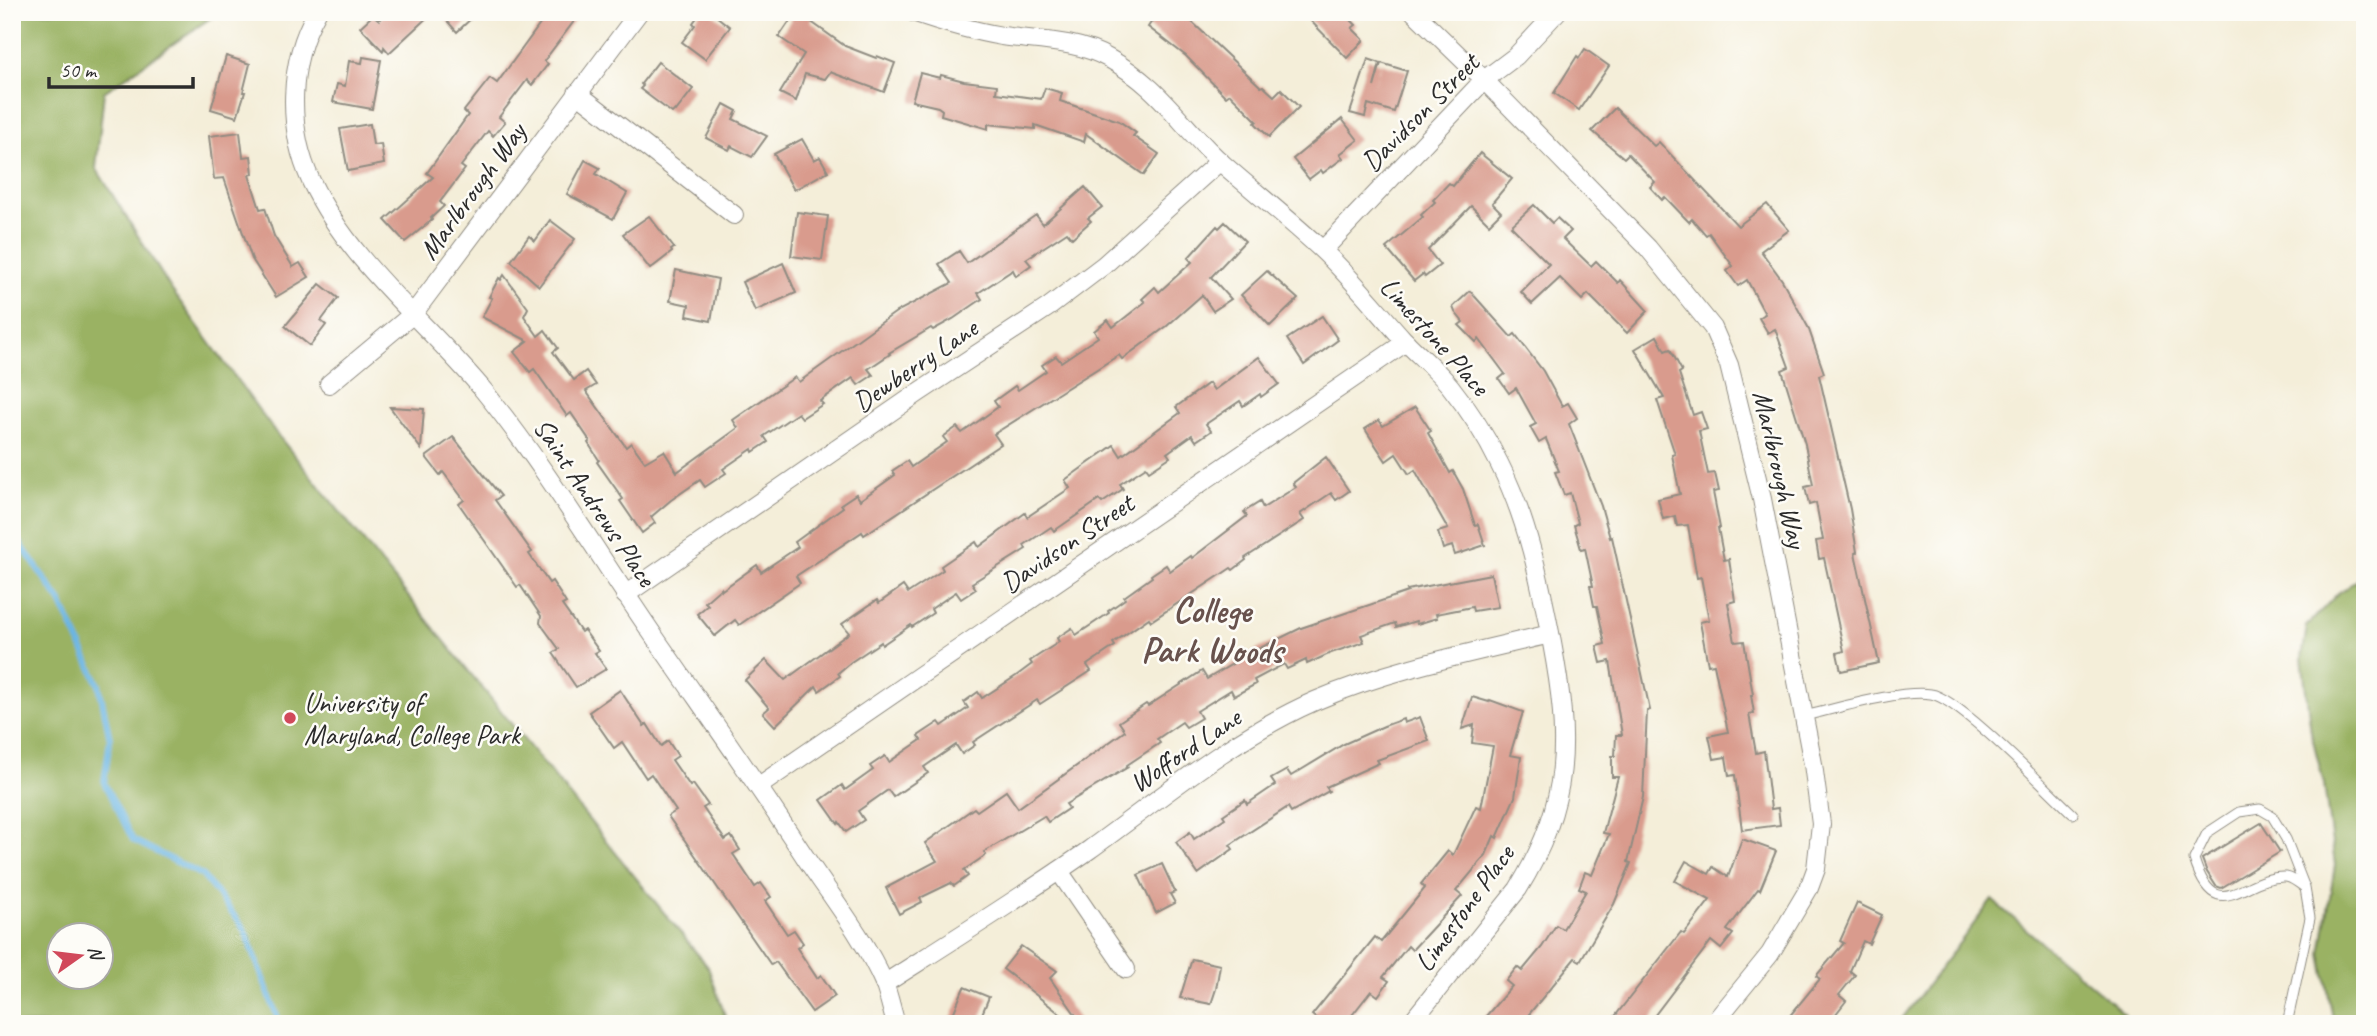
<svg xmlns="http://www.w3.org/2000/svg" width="2377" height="1036" viewBox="0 0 2377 1036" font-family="Caveat,sans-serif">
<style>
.forest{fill:#9ab264;stroke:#626e48;stroke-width:2;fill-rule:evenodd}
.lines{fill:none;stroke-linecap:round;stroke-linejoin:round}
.stream{stroke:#6ab5e3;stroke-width:6}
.building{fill:#d99b8d}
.service-casing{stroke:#908c82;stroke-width:11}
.minor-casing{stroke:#908c82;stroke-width:20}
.service{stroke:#fff;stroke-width:9}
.minor{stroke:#fff;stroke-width:18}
.poi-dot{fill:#d1495b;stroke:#fdfcf7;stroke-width:2.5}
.labels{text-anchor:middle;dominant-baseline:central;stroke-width:5;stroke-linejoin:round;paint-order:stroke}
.street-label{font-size:28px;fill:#2b2b2b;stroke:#fdfcf7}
.poi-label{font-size:28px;fill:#2b2b2b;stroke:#fdfcf7;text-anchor:start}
.district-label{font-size:35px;font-weight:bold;fill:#68524d;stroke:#fdfcf7}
</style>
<rect width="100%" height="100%" fill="#fdfcf7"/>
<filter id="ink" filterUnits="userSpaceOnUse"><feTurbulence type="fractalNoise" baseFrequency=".0143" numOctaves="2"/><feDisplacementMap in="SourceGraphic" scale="14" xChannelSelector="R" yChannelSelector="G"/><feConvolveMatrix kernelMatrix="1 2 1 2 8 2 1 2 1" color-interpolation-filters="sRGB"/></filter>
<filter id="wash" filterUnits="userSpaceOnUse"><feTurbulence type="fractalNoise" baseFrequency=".00686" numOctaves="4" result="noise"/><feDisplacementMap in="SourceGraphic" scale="28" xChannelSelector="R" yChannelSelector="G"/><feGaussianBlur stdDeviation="1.57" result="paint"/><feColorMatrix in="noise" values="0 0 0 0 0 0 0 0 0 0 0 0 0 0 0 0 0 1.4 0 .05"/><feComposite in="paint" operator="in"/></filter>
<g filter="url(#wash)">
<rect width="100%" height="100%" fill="#f4eed9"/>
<g class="forest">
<path d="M 12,12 L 219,12 L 104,92 L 96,168 L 171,289 L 272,428 L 708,967 L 728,1024 L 12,1024 ZM 60,934 L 102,934 L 102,976 L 60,976 Z"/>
<path d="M 2365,575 L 2365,1024 L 2334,1024 L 2321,954 L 2335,865 L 2324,784 L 2311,732 L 2302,658 L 2307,626 L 2338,593 Z"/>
<path d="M 1992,900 L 2125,1014 L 2121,1024 L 1898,1024 Z"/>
</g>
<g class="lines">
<path class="stream" d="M 12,532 L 61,602 L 99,685 L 110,739 L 104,783 L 133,840 L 202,875 L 244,928 L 280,1024"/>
</g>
<g id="blocks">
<g class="building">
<path d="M 387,12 L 433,12 L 389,53 L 384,47 L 383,51 L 360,27 L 373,15 L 379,20 Z"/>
<path d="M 439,12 L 478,12 L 457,32 Z"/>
<path d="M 549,12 L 581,12 L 544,61 L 548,64 L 532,85 L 527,80 L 499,117 L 505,122 L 493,136 L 488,131 L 461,166 L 465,169 L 440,202 L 444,206 L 431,218 L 432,220 L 405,242 L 385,220 L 433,177 L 427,173 L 468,115 L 464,111 L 490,78 L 497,83 Z"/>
<path d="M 701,12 L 711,12 L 730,27 L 705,59 L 682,42 L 695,25 L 693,23 Z"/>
<path d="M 796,12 L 816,12 L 810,21 L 845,46 L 876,58 L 877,56 L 895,63 L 884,92 L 830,72 L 825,79 L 805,74 L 796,101 L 780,93 L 804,54 L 779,37 Z"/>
<path d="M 1158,12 L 1197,12 L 1191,21 L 1261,87 L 1263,86 L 1274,96 L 1281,89 L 1299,107 L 1269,137 L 1255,123 L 1257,121 L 1230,94 L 1226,97 L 1186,56 L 1148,27 Z"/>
<path d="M 1302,12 L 1343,12 L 1356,25 L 1352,28 L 1364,40 L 1347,58 Z"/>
<path d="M 1585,49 L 1609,66 L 1579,110 L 1554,93 L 1577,56 L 1579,58 Z"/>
<path d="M 226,56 L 250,64 L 243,92 L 245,92 L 237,117 L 211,109 Z"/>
<path d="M 363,57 L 381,60 L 372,109 L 333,102 L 337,84 L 345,86 L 349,61 L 362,63 Z"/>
<path d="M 1368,59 L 1380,63 L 1374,87 L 1381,63 L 1407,71 L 1394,112 L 1368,104 L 1365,117 L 1350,113 Z"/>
<path d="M 658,62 L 693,89 L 676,111 L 675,110 L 672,113 L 640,89 L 643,86 L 641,84 Z"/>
<path d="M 920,73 L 940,78 L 941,75 L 964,81 L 997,85 L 996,93 L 1041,99 L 1045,88 L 1062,93 L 1060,101 L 1119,121 L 1136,133 L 1133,136 L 1159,154 L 1144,175 L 1086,134 L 1084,142 L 1035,125 L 1035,129 L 988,124 L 988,129 L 941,115 L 942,110 L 938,107 L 912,101 Z"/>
<path d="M 724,104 L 737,111 L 733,119 L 767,136 L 752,157 L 731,146 L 729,150 L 706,138 Z"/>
<path d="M 1615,108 L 1654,146 L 1659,142 L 1738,226 L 1767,204 L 1789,230 L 1761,251 L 1782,280 L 1808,327 L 1824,373 L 1819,375 L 1850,509 L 1857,552 L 1855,553 L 1879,663 L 1841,671 L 1837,653 L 1844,651 L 1824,558 L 1819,559 L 1816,541 L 1823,540 L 1816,503 L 1809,505 L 1805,487 L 1813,485 L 1805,444 L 1782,370 L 1789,367 L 1775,329 L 1768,333 L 1759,318 L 1765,314 L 1747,280 L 1738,286 L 1727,271 L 1733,266 L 1709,233 L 1706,235 L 1692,219 L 1689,222 L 1665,197 L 1662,200 L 1650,187 L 1655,182 L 1628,154 L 1624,158 L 1592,131 Z"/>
<path d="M 1342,119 L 1358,140 L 1340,154 L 1343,158 L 1323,173 L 1321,170 L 1309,179 L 1293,159 Z"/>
<path d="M 370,124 L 373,145 L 381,144 L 384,164 L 348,171 L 340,129 Z"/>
<path d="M 240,132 L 243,157 L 251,156 L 253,174 L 249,175 L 260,209 L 265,208 L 274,236 L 293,267 L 300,263 L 309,277 L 276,297 L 252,259 L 224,178 L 214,179 L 209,136 Z"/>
<path d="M 802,139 L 814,160 L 820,157 L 828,171 L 794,190 L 774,154 Z"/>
<path d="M 1480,153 L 1512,179 L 1492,203 L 1501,212 L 1489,224 L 1471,206 L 1428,250 L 1440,265 L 1425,277 L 1423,274 L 1414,281 L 1386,248 L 1423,217 L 1421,215 L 1435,202 L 1433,200 L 1449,183 L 1453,186 Z"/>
<path d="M 585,160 L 600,168 L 596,174 L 627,193 L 613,219 L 567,194 Z"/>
<path d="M 1085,187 L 1102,207 L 1088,218 L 1091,221 L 1072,238 L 1067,232 L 1026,259 L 1031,265 L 1016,276 L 1013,270 L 978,293 L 982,299 L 953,319 L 933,330 L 931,328 L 889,353 L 890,354 L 868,369 L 873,375 L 858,385 L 853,378 L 820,401 L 823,404 L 802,418 L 798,413 L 764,436 L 768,442 L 753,452 L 752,449 L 723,469 L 726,473 L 705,487 L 700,480 L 671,500 L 651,517 L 655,523 L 642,533 L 620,501 L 623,499 L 597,462 L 599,460 L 588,443 L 590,441 L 571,413 L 567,416 L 534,369 L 530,372 L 514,352 L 528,341 L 482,317 L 492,298 L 489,297 L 499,278 L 501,280 L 504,275 L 528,308 L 524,316 L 538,336 L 545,330 L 558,348 L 553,352 L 574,380 L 586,371 L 596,385 L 586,391 L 626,447 L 631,443 L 645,462 L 664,451 L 677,472 L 738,428 L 733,420 L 795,377 L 799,382 L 896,312 L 952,283 L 939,264 L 959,251 L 967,263 L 1036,215 L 1043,224 Z"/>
<path d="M 1534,205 L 1552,223 L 1557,218 L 1571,231 L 1563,239 L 1591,266 L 1596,261 L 1618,283 L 1620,280 L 1648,311 L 1627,333 L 1588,294 L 1582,300 L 1560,278 L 1532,304 L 1521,292 L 1549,264 L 1511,226 Z"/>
<path d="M 797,212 L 828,216 L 822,260 L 791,256 Z"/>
<path d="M 649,216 L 674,248 L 671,250 L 672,252 L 650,269 L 623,234 Z"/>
<path d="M 550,220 L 575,239 L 539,286 L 511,261 L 529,236 L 535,241 Z"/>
<path d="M 1225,222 L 1245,241 L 1211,277 L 1231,299 L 1213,311 L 1202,295 L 1167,326 L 1122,359 L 1119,355 L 994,434 L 1001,444 L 864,535 L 862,532 L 796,576 L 800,583 L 739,625 L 735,620 L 715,636 L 697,614 L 708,605 L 705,602 L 721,588 L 722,590 L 757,565 L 761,572 L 798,547 L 795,542 L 843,507 L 841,504 L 856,494 L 860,500 L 895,475 L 892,471 L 907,461 L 911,467 L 947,442 L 943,437 L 957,427 L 962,433 L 998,407 L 994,401 L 1015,386 L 1018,390 L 1046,371 L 1042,365 L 1056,356 L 1061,362 L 1098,337 L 1094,331 L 1108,320 L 1113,327 L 1145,302 L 1142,299 L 1155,287 L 1159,292 L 1192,262 L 1188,258 L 1217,226 L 1219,228 Z"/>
<path d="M 783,263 L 796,293 L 755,311 L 742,282 Z"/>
<path d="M 676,270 L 718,279 L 711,321 L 687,316 L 689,305 L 670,301 Z"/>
<path d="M 1267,271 L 1298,299 L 1270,326 L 1241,295 Z"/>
<path d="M 320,284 L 338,298 L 321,321 L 326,325 L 310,346 L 285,326 Z"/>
<path d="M 1470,291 L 1511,337 L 1515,334 L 1543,371 L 1562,406 L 1568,403 L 1577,418 L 1569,424 L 1601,506 L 1610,538 L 1612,537 L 1650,710 L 1647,711 L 1643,797 L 1628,862 L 1631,863 L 1614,904 L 1580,961 L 1575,958 L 1521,1024 L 1479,1024 L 1512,986 L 1506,981 L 1517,967 L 1522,971 L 1542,947 L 1556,925 L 1563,929 L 1586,891 L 1579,888 L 1585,872 L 1592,875 L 1609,834 L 1603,833 L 1618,777 L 1612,777 L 1612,756 L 1615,756 L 1616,735 L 1622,735 L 1610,661 L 1601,663 L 1597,646 L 1605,644 L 1597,606 L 1594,606 L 1590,586 L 1593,586 L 1585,548 L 1581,549 L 1574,525 L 1578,523 L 1570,493 L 1564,495 L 1555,472 L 1559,471 L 1546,439 L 1539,443 L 1530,427 L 1536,424 L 1516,388 L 1509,393 L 1499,379 L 1505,374 L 1479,339 L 1476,342 L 1459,325 L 1463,322 L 1455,312 L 1453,307 Z"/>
<path d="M 1322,316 L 1338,340 L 1304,365 L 1287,339 Z"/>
<path d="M 1657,336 L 1665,351 L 1670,349 L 1682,371 L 1679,373 L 1693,415 L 1701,412 L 1707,429 L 1699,431 L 1708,474 L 1715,473 L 1719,491 L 1713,492 L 1720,528 L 1718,528 L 1724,560 L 1729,559 L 1735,601 L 1728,603 L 1735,642 L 1744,641 L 1753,695 L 1751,695 L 1754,713 L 1749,714 L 1756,753 L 1764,751 L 1771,809 L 1778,808 L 1780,825 L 1742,830 L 1735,775 L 1729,776 L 1726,757 L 1714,759 L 1709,736 L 1728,732 L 1714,664 L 1708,665 L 1700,622 L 1709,620 L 1701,577 L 1697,578 L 1688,525 L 1677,526 L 1675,516 L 1663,519 L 1658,499 L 1680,494 L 1672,455 L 1675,454 L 1657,400 L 1664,398 L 1635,349 Z"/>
<path d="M 1259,357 L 1279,384 L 1261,397 L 1260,394 L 1243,406 L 1240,401 L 1206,424 L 1211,431 L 1196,441 L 1192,435 L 1167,453 L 1170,457 L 1149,471 L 1146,467 L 1120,484 L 1123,489 L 1102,503 L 1099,500 L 1054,531 L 1051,527 L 1024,545 L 1026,549 L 972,583 L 976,589 L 961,599 L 956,592 L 931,609 L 933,613 L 912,627 L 911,625 L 882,645 L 881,642 L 851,662 L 838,673 L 840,676 L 819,691 L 816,686 L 775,726 L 763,713 L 769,708 L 745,680 L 766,660 L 785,680 L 849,633 L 842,624 L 877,600 L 879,603 L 903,586 L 908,593 L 943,570 L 941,566 L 976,542 L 979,547 L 1025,513 L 1027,517 L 1070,488 L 1065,480 L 1114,445 L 1121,456 L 1180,413 L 1176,407 L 1209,383 L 1214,390 Z"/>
<path d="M 390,407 L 424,409 L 421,449 Z"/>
<path d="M 1415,407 L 1431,431 L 1428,433 L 1450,473 L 1453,471 L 1463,489 L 1475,525 L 1478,524 L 1485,545 L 1455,555 L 1452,546 L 1443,549 L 1438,532 L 1448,529 L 1415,470 L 1409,474 L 1396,454 L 1386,461 L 1365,429 L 1379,420 L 1383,426 Z"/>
<path d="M 453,437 L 501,496 L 495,500 L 532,552 L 529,554 L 549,583 L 552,581 L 566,603 L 562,605 L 581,632 L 584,630 L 599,651 L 595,653 L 606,669 L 576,687 L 553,653 L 559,649 L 540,623 L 541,616 L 520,585 L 517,587 L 459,504 L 464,500 L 443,472 L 440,475 L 426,457 Z"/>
<path d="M 1326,457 L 1349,491 L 1336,500 L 1331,493 L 1300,514 L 1304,520 L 1245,558 L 1246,560 L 1233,570 L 1231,568 L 1151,621 L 1149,618 L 1113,643 L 1115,646 L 1087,665 L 1091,671 L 1040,704 L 1037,700 L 973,742 L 975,745 L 962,754 L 956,745 L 924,767 L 928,773 L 893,797 L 888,790 L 858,811 L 864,820 L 846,832 L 839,822 L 838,824 L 821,800 L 842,785 L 845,790 L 873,770 L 870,766 L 885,756 L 889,762 L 921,740 L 918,736 L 939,722 L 942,726 L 968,708 L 964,702 L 978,692 L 982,698 L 1016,676 L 1032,664 L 1030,661 L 1059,642 L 1057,638 L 1072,628 L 1076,635 L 1109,613 L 1108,611 L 1125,599 L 1124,597 L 1152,577 L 1151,575 L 1166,565 L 1170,571 L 1191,556 L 1192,558 L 1247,516 L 1244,512 L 1260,502 L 1263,508 L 1296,487 L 1293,483 Z"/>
<path d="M 1491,574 L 1498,607 L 1473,611 L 1472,607 L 1436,614 L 1437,618 L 1417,624 L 1416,621 L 1396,627 L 1395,623 L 1361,635 L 1364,642 L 1331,653 L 1307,664 L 1306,660 L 1287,669 L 1284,664 L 1254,680 L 1256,684 L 1234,696 L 1231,690 L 1197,711 L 1201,718 L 1186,727 L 1182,722 L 1157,739 L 1160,743 L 1127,765 L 1128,767 L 1066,804 L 1069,808 L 1048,822 L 1044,816 L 984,852 L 986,855 L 964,870 L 968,876 L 954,886 L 951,883 L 920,898 L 922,902 L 899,914 L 886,888 L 937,861 L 925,843 L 974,808 L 977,811 L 1006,791 L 1018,808 L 1125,731 L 1119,722 L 1146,704 L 1148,706 L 1202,671 L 1207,679 L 1256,650 L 1301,628 L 1408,592 L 1407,590 Z"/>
<path d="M 620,690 L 644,726 L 647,724 L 661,746 L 668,741 L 678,756 L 672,760 L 690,786 L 693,784 L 708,805 L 703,808 L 725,840 L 731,836 L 740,850 L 733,854 L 755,887 L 761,883 L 771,897 L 765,901 L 787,934 L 794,930 L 803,943 L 797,948 L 817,978 L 821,975 L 835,996 L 812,1012 L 776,962 L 771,965 L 668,816 L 676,811 L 651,774 L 646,778 L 622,742 L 614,748 L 589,712 Z"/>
<path d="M 1472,697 L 1489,702 L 1490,700 L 1523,712 L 1510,755 L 1521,757 L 1515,797 L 1497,838 L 1494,836 L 1486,855 L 1456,891 L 1462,896 L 1412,950 L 1408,946 L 1383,977 L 1389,981 L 1378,996 L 1371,991 L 1345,1024 L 1323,1024 L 1312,1015 L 1375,937 L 1381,942 L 1425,888 L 1421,884 L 1448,851 L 1453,855 L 1476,806 L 1481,808 L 1493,746 L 1472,743 L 1474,725 L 1462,729 Z"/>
<path d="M 1420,717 L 1429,741 L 1377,760 L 1379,763 L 1326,787 L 1329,791 L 1291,812 L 1288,807 L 1230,845 L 1233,849 L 1198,874 L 1176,842 L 1190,832 L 1194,839 L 1225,818 L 1223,815 L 1245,800 L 1247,804 L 1275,785 L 1271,779 L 1287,770 L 1291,776 L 1344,744 L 1384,726 L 1403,719 L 1404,723 Z"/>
<path d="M 2261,823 L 2280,852 L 2221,888 L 2216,886 L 2207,872 L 2202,859 Z"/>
<path d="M 1742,839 L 1776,851 L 1760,890 L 1758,889 L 1727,930 L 1733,934 L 1721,949 L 1711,941 L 1648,1024 L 1609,1024 L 1681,932 L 1684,934 L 1710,900 L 1675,881 L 1686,861 L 1709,874 L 1713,867 L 1728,877 Z"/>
<path d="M 1162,864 L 1175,892 L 1170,894 L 1175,903 L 1156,913 L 1138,875 Z"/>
<path d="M 1857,903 L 1882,915 L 1869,944 L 1863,941 L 1850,971 L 1855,975 L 1839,995 L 1846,1001 L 1828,1024 L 1783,1024 L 1820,979 L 1816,976 L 1844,943 L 1840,941 Z"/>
<path d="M 1021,946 L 1057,971 L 1050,978 L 1082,1024 L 1073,1024 L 1003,969 Z"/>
<path d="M 1192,959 L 1220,965 L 1216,989 L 1211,1004 L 1180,998 Z"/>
<path d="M 964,987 L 989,997 L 978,1024 L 949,1024 Z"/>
</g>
</g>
</g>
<g filter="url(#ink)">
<use href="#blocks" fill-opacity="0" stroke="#908c82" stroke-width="2"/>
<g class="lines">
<g class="service-casing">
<g id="service">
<path d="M 1804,716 C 1835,709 1901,689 1931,694 C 1959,698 2047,790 2073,814"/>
<path d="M 2287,1024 L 2310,918 L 2305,888 L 2286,839 L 2272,816 L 2260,809 L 2239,812 L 2207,833 L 2194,859 C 2216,930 2243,875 2286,877 C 2293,878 2300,884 2305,888"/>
</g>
</g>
<g class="minor-casing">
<g id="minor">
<path d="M 317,12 C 288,62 287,129 311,181 C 350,264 427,322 484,391 C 552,475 605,567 667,655 C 714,723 762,791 807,860 C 833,899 865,939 884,983 C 889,996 892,1011 896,1024"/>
<path d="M 913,12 C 942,22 972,31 1002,36 C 1037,41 1076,40 1108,58 C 1161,87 1182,128 1224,165 C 1256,193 1290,220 1321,249 C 1350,276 1376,309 1403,339 C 1418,355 1436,369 1450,386 C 1469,410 1486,436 1499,463 C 1528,520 1540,581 1552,643 C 1570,739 1571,803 1518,889 L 1410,1024"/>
<path d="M 1414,12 L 1484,80 L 1648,248 L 1713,328 L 1729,365 L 1762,499 L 1813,764 L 1821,824 L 1816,869 L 1809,888 L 1770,954 L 1713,1024"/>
<path d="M 577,93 L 734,215"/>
<path d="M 1323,250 L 1484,80 L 1516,56 L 1557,12"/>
<path d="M 329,384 L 413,314 L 639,12"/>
<path d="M 625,595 L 918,393 L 1050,306 L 1104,265 L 1220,161"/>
<path d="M 759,786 L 1406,342"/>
<path d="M 1059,871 L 1126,969"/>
<path d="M 884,984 C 953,940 1022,897 1089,850 C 1161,798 1233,737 1315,701 C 1390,669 1471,653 1550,634"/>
</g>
</g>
<use href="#service" class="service"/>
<use href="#minor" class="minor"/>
</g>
</g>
<circle class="poi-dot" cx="290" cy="718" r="7"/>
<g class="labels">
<g class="street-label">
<text transform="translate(1420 112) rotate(-45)">Davidson Street</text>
<text transform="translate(472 191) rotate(-54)">Marlbrough Way</text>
<text transform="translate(1435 336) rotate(48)">Limestone Place</text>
<text transform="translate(915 365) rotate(-34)">Dewberry Lane</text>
<text transform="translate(1780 469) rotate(77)">Marlbrough Way</text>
<text transform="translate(595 502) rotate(56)">Saint Andrews Place</text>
<text transform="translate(1067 543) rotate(-34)">Davidson Street</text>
<text transform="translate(1185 750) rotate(-34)">Wofford Lane</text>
<text transform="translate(1464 908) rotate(-54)">Limestone Place</text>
</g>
<g class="poi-label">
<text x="304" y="702">University of<tspan x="304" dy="32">Maryland, College Park</tspan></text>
</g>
<g class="district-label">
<text x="1212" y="610">College<tspan x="1212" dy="40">Park Woods</tspan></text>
</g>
</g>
<rect width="2377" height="1036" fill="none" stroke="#fdfcf7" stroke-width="42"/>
<g transform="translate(80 956) rotate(76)"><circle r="33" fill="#fdfcf7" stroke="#a9a8a5" stroke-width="2"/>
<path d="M0-5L12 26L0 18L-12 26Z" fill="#d1495b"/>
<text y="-10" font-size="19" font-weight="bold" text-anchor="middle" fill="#2b2b2b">N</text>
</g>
<path d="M49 77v10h144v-10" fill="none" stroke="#2b2b2b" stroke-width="3.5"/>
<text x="60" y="77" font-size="21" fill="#2b2b2b" stroke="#fdfcf7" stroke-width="5" paint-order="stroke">50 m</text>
</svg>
